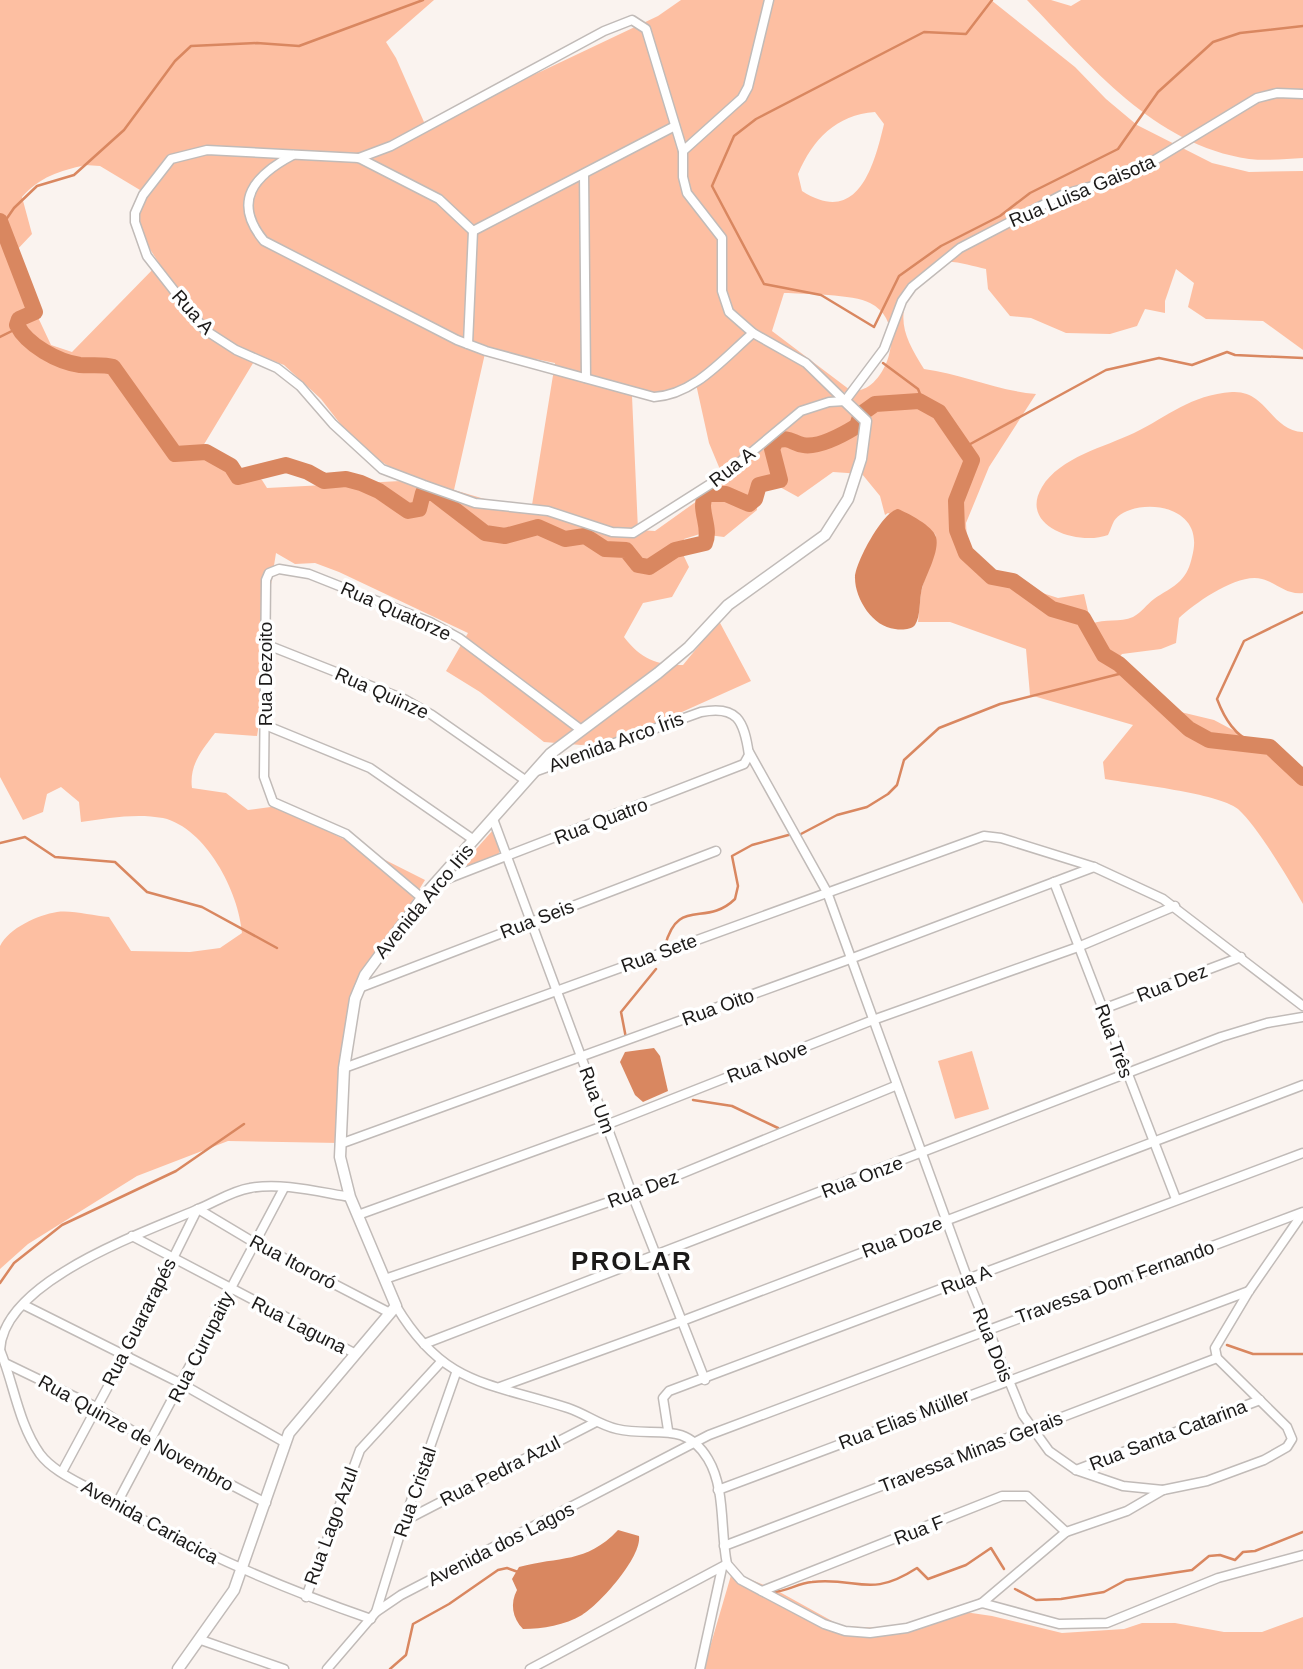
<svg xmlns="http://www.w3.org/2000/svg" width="1303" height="1669" viewBox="0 0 1303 1669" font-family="Helvetica,sans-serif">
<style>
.green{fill:#fdbfa2;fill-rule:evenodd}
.water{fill:#d98760}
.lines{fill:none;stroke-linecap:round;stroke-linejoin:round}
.stream{stroke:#d98760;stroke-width:2.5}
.river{stroke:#d98760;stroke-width:16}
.minor-casing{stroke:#c1bbb8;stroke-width:11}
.tertiary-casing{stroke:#c1bbb8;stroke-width:13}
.minor{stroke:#fff;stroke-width:8}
.tertiary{stroke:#fff;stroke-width:10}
.labels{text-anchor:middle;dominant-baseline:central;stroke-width:7;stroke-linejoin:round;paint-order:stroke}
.street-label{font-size:19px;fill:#1c1a19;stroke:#fff}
.district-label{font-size:26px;font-weight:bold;letter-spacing:2px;fill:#1c1a19;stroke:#fff}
</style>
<rect width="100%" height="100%" fill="#faf3ef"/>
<g class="green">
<path d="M 0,0 L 434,0 L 386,42 L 396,58 L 424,122 L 542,71 L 658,16 L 681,0 L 767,0 L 766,7 L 774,0 L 991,0 L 1075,67 L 1106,99 L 1137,125 L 1212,163 L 1249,172 L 1303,171 L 1303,350 L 1263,321 L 1206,319 L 1188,307 L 1194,283 L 1176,269 L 1165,301 L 1165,313 L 1145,309 L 1137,326 L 1110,334 L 1066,333 L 1031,318 L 1010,316 L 988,289 L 986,269 C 971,266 953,259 938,263 C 927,266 919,275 914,284 C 894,318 905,338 924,369 C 962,374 998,391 1036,394 L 989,467 L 966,523 L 968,558 L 1011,583 L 1058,598 L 1084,594 L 1091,624 C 1105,618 1120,623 1133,617 C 1142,612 1146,605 1154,599 C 1162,593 1173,588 1180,581 C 1187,574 1190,566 1192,557 C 1208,500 1130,497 1114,521 C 1112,525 1110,531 1108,535 C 1079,546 1018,527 1042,487 C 1060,457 1105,447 1134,433 C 1169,416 1190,395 1232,392 C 1267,390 1270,430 1303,432 L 1303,593 C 1286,595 1277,583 1262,579 C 1239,572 1196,602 1179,618 L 1176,643 L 1161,649 L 1122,654 L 1112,666 L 1164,708 L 1214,720 L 1303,767 L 1303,904 C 1289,880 1258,827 1238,809 C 1218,793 1133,784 1105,779 L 1103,762 L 1133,725 L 1030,695 L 1026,649 L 950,622 L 918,622 L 921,592 L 936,537 L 935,534 L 888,513 L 885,515 L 880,496 L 862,474 L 833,472 L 798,497 L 769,481 L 755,491 L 757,510 L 724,537 L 700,534 L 684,539 L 681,550 L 689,567 L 672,597 L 643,603 L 624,637 C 641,659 656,665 683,665 L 719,621 L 751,681 L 615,742 L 581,745 L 544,742 L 480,692 L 446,671 L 468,633 L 339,572 L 315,563 L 295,564 L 276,553 L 262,641 L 271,650 L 257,736 L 215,733 C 202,750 189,765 192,788 L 226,793 L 248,810 L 278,806 L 425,880 L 359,988 L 340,1143 L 228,1141 L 137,1176 L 28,1244 L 0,1269 L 0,946 C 9,928 38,915 57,912 C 73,910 93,916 109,917 L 131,951 L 190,952 L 220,948 L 242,933 C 239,892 206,828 163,818 C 136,813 108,818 81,822 L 79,802 L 61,787 L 47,794 L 43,812 L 23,820 L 0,777 ZM 875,112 L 884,124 C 874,166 858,227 802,191 L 798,174 C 813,139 836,115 875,112 ZM 85,165 L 100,166 L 140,190 C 132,220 142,238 159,263 L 72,352 L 51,345 L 28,296 L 14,253 L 32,234 L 22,197 C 39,177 60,171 85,165 ZM 784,293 C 803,294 854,294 870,303 C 903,319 893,369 869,386 C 862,391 851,392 843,393 L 850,390 L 772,331 ZM 486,349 L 555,363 L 532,505 L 488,500 L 454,490 ZM 258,355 L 284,365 L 321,399 L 359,448 L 395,470 L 420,480 L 267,488 L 262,480 L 203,446 ZM 696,384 L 709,443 L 724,479 L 711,491 L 655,531 L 638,530 L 632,396 L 634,393 L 682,395 Z"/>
<path d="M 1027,0 L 1051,0 L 1071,6 L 1081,0 L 1303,0 L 1303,158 C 1286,159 1267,161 1249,159 C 1154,145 1090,65 1027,0 Z"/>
<path d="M 493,830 L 500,849 L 498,856 L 455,873 Z"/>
<path d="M 972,1051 L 989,1109 L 955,1119 L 938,1061 Z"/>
<path d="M 732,1572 L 776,1590 L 841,1626 L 899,1629 L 958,1611 L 992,1616 L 1062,1633 L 1124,1629 L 1142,1623 L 1175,1623 L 1224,1632 L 1262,1632 L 1303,1617 L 1303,1669 L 699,1669 L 710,1647 Z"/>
</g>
<g class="water">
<path d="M 898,509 C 908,513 933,526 936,537 C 940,551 926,575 922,588 C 919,599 921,616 915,625 C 911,630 901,630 895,629 C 873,627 855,599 855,578 C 855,563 883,511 898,509 Z"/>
<path d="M 654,1048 L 660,1056 L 668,1091 L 643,1102 L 635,1095 L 620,1062 L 625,1052 Z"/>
<path d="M 618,1530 L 639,1536 C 642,1557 600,1604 582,1615 C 565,1625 543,1629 523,1629 C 512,1618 510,1603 517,1590 L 512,1579 L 519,1567 C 559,1556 586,1564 618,1530 Z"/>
</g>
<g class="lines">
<g class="stream">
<path d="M 992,0 L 966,34 L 924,32 L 756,119 L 734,136 L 712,186 L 764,284 L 821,295 L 874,327 L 899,276 L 941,246 L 1000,216 L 1030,193 L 1118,149 L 1158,92 L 1213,42 L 1240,33 L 1303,26"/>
<path d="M 3,224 L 14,208 L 37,186 L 74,175 L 124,130 L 175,61 L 191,46 L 257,43 L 299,46 L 423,0"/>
<path d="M 0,337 L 18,328"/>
<path d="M 883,363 L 918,389 L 924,404"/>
<path d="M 963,448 L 1106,370 L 1159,358 L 1192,365 L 1227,352 L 1235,355 L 1303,358"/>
<path d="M 1255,745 C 1235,735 1225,720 1217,699 L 1244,641 L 1303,612"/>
<path d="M 799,835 L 837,815 L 867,807 L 888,794 L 897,785 L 904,760 L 939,728 L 1000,704 L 1127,672"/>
<path d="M 0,843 L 25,837 L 55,857 L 115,862 L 147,892 L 202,907 L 277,948"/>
<path d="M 665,946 C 678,896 705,928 735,899 L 738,886 L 732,856 L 752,845 L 792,834"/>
<path d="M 626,1038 L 621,1012 L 656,969"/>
<path d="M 693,1100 L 732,1106 L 778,1128"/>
<path d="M 0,1283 L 14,1263 L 62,1225 L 176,1171 L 244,1124"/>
<path d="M 1227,1345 L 1253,1354 L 1303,1354"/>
<path d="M 1015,1589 L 1036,1600 L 1061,1599 L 1104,1592 L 1126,1580 L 1192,1570 L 1209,1556 L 1220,1555 L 1235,1560 L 1243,1552 L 1255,1551 L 1303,1532"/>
<path d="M 770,1592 C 785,1593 797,1583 812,1582 C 859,1577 869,1599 917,1568 L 928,1579 L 966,1565 L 991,1548 L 1004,1569"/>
<path d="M 390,1669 L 406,1655 L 413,1624 L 449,1604 L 498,1570 L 507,1568 L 518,1572"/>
</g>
<path class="river" d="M 0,221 L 35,312 L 19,319 L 17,325 C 27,345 58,362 80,365 C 91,366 103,364 113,367 L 175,454 L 206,452 L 231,466 L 238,477 L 286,465 L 308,472 L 324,481 L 346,479 L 361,483 L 379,491 L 408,511 L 419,509 L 423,493 L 433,493 L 485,533 L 505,536 L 538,527 L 565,539 L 585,536 L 605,549 L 626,550 L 638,565 L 649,567 L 675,550 L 705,543 C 712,527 697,509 706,494 L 726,494 L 749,504 L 755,499 L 759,485 L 780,480 L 772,449 L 776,441 C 789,436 792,443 803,445 C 819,448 844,434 857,426 L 861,414 L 875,404 L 919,401 L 939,412 L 972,460 L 956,501 L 957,530 L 966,553 L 992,577 L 1013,581 L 1052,609 L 1083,618 L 1104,655 L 1119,664 L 1189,729 L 1209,740 L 1270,747 L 1303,778"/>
<g class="minor-casing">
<g id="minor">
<path d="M 769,0 L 748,87 L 742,98 L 683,151 L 683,177 L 687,193 L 722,238 L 722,291 L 729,312 L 753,333 L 806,363 L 845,401"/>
<path d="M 675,126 L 473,231 L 439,199 L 359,158 L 207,150 L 171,159 L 143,195 L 135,213 L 135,222 L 147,256 L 205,330 L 236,350 L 277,368 L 300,386 L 333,424 L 382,469 L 424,485 L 475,503 L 548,511 L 612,532 L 633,533 L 723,476 L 801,411 L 829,402 L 845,401"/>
<path d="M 293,155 C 255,175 231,201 264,241 L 457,340 L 486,351 L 654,397 C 694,395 724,358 753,333"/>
<path d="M 359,158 L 391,146 L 604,31 L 632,20 L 646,29 L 683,151"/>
<path d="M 584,174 L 586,378"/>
<path d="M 468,344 L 473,231"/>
<path d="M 845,401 L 884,349 L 902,301 L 912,287 L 960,248 L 1062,195 L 1130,175 L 1257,98 L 1277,93 L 1303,94"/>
<path d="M 265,644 L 404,699 L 432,715 L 525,780"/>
<path d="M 265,725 L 370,768 L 474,840"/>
<path d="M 749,752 L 827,892 L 968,1280 L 1023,1415 L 1049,1451 L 1076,1470 L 1123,1486 L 1163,1490"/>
<path d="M 493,819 L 632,1194 L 705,1380"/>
<path d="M 1054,882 L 1176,1199"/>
<path d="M 434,884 L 744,764 L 749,755 C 744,720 737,705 701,712 L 534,772"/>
<path d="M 422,898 L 346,834 L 273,802 L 264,777 L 266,580 L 269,573 L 279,569 L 309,574 L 430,622 L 459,638 L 580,729"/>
<path d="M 359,988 L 716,851"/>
<path d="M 1103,1009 L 1241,957"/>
<path d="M 344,1068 L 984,836 L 1001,838 L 1094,867 L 1163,899 L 1303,1006"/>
<path d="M 340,1144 L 850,959 L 1094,867"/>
<path d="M 198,1209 L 255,1243 L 390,1313"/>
<path d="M 358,1215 L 606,1125 L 873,1020 L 1078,947 L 1175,906"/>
<path d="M 132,1236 L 356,1354"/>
<path d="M 385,1279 L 632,1194 L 895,1086"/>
<path d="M 24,1305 L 182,1384 L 284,1442"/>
<path d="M 396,1306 C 444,1386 487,1382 568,1408 C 586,1414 599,1425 617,1429 C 653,1438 684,1419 708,1459 C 726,1489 720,1531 727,1564 L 741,1580 L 824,1624 L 845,1631 L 870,1633 L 907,1628 L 982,1603 L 1059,1624 L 1107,1623 L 1218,1578 L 1303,1555"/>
<path d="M 424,1344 L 1221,1037 L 1267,1023 L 1303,1017"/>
<path d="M 0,1350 C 14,1384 18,1423 40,1454 C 52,1470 74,1480 92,1490 C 180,1545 273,1585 371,1619"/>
<path d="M 0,1350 C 3,1281 143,1233 196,1210 C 214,1203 231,1191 250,1188 C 281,1182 319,1192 350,1197"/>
<path d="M 5,1363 L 96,1407 L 151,1443 L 266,1503"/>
<path d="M 500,1387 L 682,1321 L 1303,1085"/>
<path d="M 668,1430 L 663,1398 L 669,1391 L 1303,1153"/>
<path d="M 1076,1470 L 1260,1400"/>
<path d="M 62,1472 L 125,1355 L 197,1210"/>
<path d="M 718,1490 L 1249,1291"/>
<path d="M 116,1505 L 284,1188"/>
<path d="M 404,1521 L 596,1422"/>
<path d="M 724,1546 L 1217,1358"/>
<path d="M 762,1591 L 1002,1496 L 1027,1496 L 1066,1532"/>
<path d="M 306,1597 L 360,1450 L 440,1363"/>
<path d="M 982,1603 L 1066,1532 L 1127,1511 L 1163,1490 L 1207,1481 L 1264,1460 L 1287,1447 L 1292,1439 L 1287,1427 L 1217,1358 L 1215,1348 L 1249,1291 L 1303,1213"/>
<path d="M 376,1612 L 404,1521 L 456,1373"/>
<path d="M 201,1640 L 284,1669"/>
<path d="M 327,1669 L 376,1612 L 401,1595 L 709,1435 L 1303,1212"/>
<path d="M 530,1669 L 727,1564"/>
<path d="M 700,1669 L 722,1568"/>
</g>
</g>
<g class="tertiary-casing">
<path id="tertiary" d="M 178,1669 L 234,1590 L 289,1433 L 396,1306 L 350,1197 L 340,1157 L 344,1068 L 355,999 L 365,975 L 422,898 L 550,754 L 658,673 L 689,647 L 728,605 L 825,535 L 848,499 L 861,459 L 866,421 L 845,401"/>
</g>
<use href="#minor" class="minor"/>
<use href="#tertiary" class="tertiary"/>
</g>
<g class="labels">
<g class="street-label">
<text transform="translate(1082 191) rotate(-23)">Rua Luisa Gaisota</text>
<text transform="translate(193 312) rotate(48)">Rua A</text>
<text transform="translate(732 467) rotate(-38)">Rua A</text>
<text transform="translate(396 611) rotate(24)">Rua Quatorze</text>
<text transform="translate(265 674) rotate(-90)">Rua Dezoito</text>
<text transform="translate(382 693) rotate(24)">Rua Quinze</text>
<text transform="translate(616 742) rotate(-20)">Avenida Arco Íris</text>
<text transform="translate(601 821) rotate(-21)">Rua Quatro</text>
<text transform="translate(424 901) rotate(-50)">Avenida Arco Iris</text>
<text transform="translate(537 919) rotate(-21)">Rua Seis</text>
<text transform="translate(659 953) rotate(-20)">Rua Sete</text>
<text transform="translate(1172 983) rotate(-21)">Rua Dez</text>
<text transform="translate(718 1007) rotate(-20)">Rua Oito</text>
<text transform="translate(1114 1041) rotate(70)">Rua Três</text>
<text transform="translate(767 1062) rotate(-21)">Rua Nove</text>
<text transform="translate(597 1100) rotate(70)">Rua Um</text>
<text transform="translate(862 1177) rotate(-21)">Rua Onze</text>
<text transform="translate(643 1189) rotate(-21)">Rua Dez</text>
<text transform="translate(902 1237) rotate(-21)">Rua Doze</text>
<text transform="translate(293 1262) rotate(28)">Rua Itororó</text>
<text transform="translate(966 1280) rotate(-21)">Rua A</text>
<text transform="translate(1115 1282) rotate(-20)">Travessa Dom Fernando</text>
<text transform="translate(139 1322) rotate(-63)">Rua Guararapés</text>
<text transform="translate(299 1325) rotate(27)">Rua Laguna</text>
<text transform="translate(993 1345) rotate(68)">Rua Dois</text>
<text transform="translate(201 1347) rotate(-63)">Rua Curupaity</text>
<text transform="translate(904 1419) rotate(-21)">Rua Elias Müller</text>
<text transform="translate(136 1433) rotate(29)">Rua Quinze de Novembro</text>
<text transform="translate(1168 1435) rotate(-21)">Rua Santa Catarina</text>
<text transform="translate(971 1452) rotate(-21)">Travessa Minas Gerais</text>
<text transform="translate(500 1471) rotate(-27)">Rua Pedra Azul</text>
<text transform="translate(415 1492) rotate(-71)">Rua Cristal</text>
<text transform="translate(150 1522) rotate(29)">Avenida Cariacica</text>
<text transform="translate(331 1526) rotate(-70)">Rua Lago Azul</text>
<text transform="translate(919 1530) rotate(-21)">Rua F</text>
<text transform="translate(501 1544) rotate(-27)">Avenida dos Lagos</text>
</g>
<g class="district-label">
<text x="632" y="1261">PROLAR</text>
</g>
</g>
</svg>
